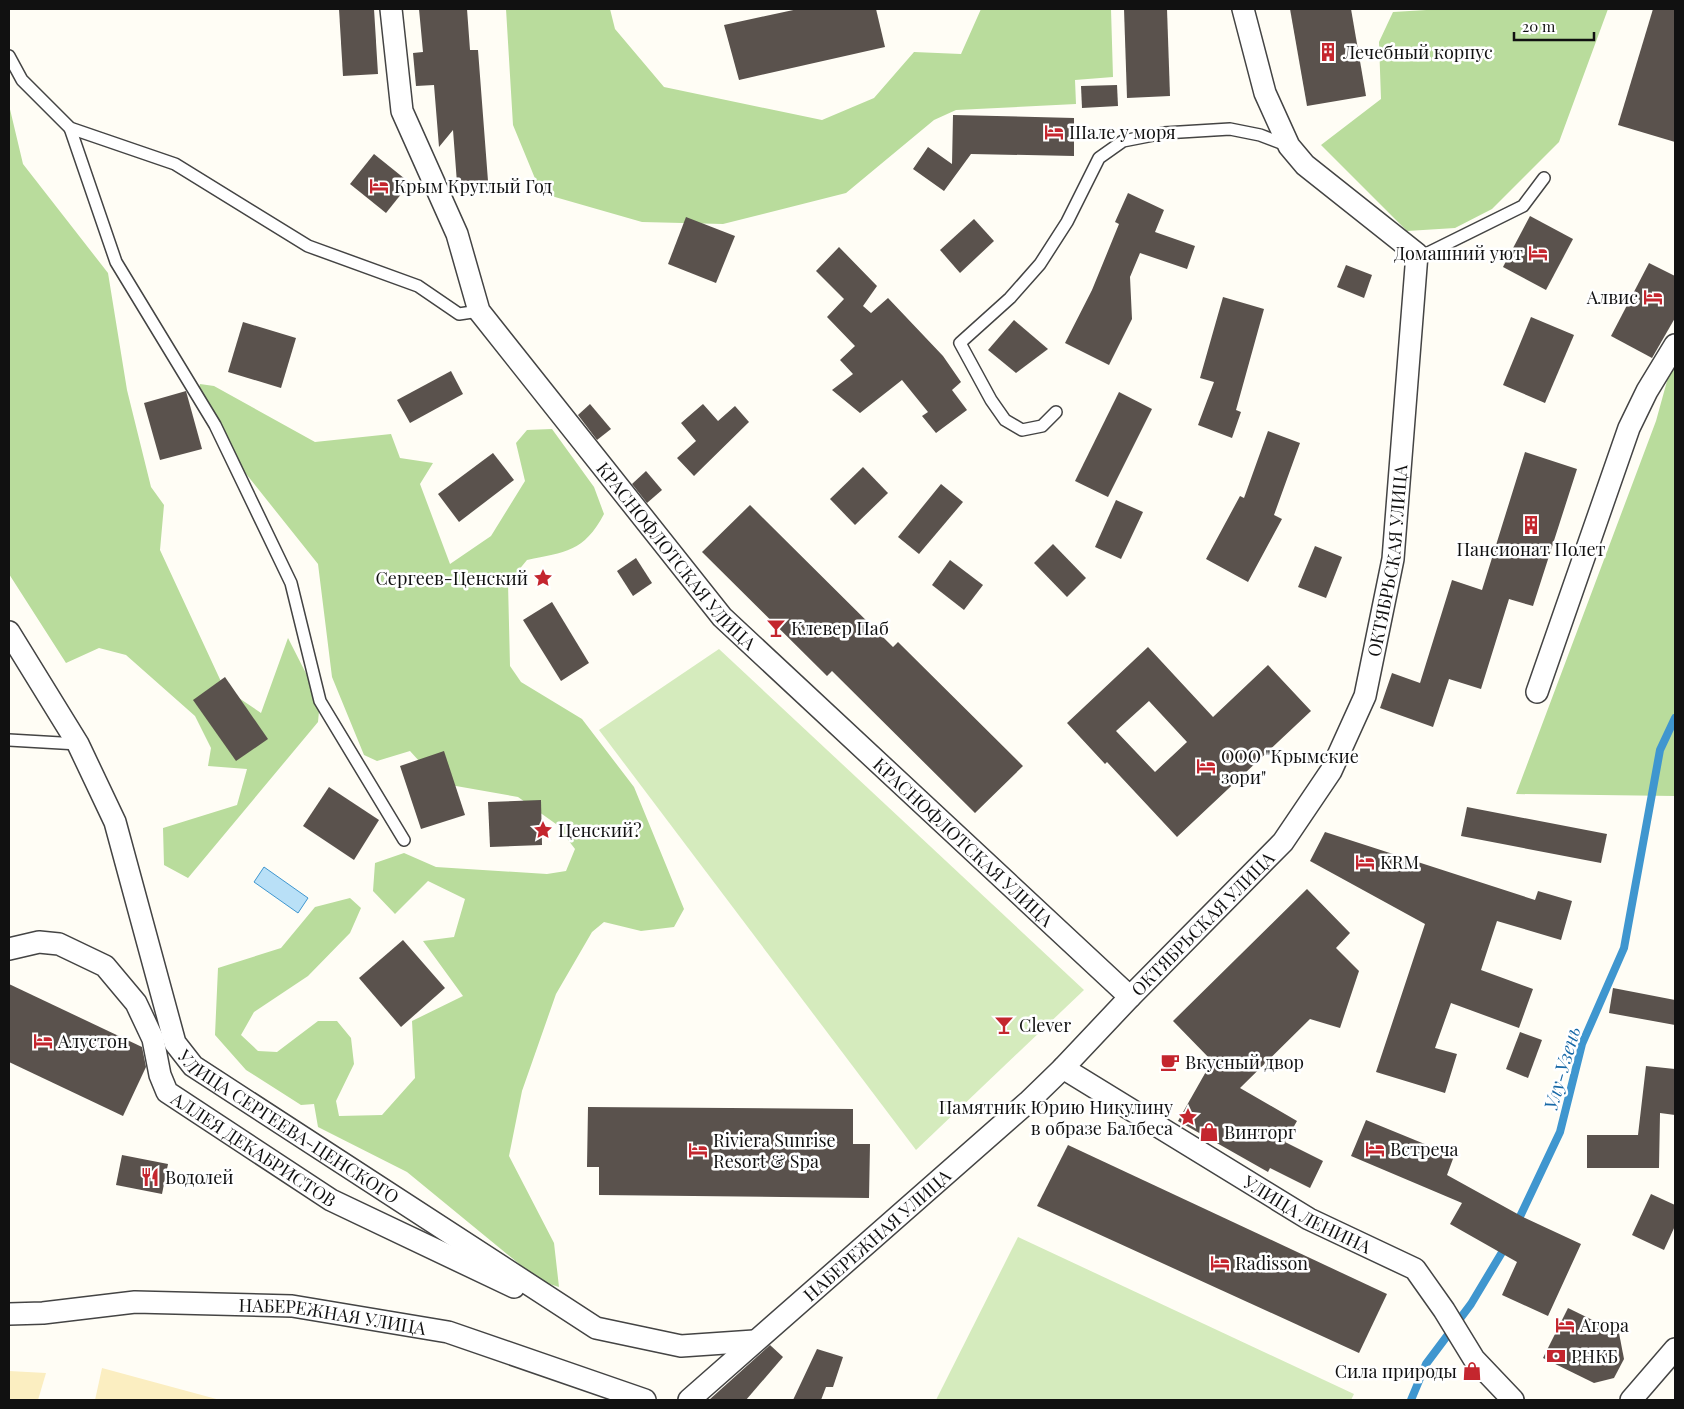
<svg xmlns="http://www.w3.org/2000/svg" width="1684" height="1409" viewBox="0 0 1684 1409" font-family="'Playfair Display',serif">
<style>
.green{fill:#d5ebbd}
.forest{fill:#b9dc9c}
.sand{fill:#fbeec1}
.water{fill:#b9e0f7;stroke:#3f96cf}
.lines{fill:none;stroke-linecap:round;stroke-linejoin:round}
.stream{stroke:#3f96cf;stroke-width:8}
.building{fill:#5a524d;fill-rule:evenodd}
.lane-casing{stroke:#444;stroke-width:14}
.street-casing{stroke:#444;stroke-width:24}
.lane{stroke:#fff;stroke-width:11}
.street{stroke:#fff;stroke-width:21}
.labels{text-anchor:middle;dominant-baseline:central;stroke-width:5;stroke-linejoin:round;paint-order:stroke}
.poi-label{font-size:18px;fill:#111;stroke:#fff;text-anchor:start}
.street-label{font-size:18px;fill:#111;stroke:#fff}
.water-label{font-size:19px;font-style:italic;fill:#1768a6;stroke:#fff}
</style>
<rect width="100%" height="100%" fill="#fffdf5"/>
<g class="green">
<path d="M 719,649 L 1084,990 L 916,1150 L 599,730 Z"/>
<path d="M 1018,1237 L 1354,1394 L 1351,1400 L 936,1400 Z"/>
</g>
<g class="forest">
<path d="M 506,9 L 610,9 L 615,29 L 664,87 L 822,120 L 874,98 L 914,52 L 961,54 L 981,9 L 1111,9 L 1113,77 L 1075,80 L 1076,104 L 956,110 L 934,120 L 846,193 L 723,224 L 642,222 L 541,193 L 513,125 Z"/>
<path d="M 1443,9 L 1608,9 L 1559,142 L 1492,209 L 1455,228 L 1407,231 L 1321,145 L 1381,99 L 1379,42 L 1393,12 Z"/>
<path d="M 9,105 L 23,164 L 108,273 L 127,390 L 151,487 L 164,505 L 160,550 L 224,688 L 261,713 L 288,638 L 320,701 L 318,722 L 188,878 L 164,865 L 163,828 L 237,805 L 247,769 L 208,766 L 211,748 L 195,716 L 126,655 L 99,648 L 66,663 L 9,574 Z"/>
<path d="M 1675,352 L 1675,796 L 1516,794 L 1656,421 Z"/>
<path d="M 200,384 L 214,386 L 315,442 L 391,434 L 400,458 L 433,463 L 420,484 L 450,564 L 491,536 L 525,481 L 516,443 L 527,430 L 552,429 L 594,487 L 604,514 C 584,552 565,552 527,560 L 508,583 L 510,666 L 521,682 L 582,719 L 634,787 L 684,909 L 674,927 L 641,931 L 604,922 L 592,932 L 556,994 L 522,1091 L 509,1156 L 554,1243 L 559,1287 L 540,1281 L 407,1172 L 318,1127 L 314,1104 L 301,1105 L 246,1070 L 215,1035 L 218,968 L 281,948 L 315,907 L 350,898 L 361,908 L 350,933 L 308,976 L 254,1012 L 241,1035 L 258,1051 L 277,1052 L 318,1021 L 337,1021 L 351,1038 L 354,1064 L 336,1101 L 339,1116 L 382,1115 L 415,1078 L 412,1021 L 463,996 L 423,941 L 454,937 L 465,899 L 428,881 L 395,914 L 373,891 L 375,863 L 404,853 L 436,867 L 547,874 L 566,871 L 575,849 L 556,824 L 518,797 L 439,783 L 410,751 L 377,761 L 364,755 L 332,677 L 318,564 L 235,460 L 198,393 Z"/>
</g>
<g class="sand">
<path d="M 102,1368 L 220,1400 L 95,1400 Z"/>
<path d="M 9,1371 L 46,1373 L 38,1400 L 9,1400 Z"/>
</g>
<path class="water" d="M 264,867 L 308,898 L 298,913 L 254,882 Z"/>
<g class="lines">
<g class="stream">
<path d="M 1516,1225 L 1560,1132 L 1582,1044 L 1624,948 L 1660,750 L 1675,718"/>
<path d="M 1411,1400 L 1426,1364 L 1471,1304 L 1507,1244"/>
</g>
</g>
<g class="building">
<path d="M 339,9 L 374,9 L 378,74 L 343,76 Z"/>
<path d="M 419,9 L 467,9 L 470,50 L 478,50 L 488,181 L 457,183 L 453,130 L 439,147 L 434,85 L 416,86 L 413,53 L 423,52 Z"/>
<path d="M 798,9 L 876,9 L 885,47 L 739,80 L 724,25 Z"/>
<path d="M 1124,9 L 1167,9 L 1170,96 L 1127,98 Z"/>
<path d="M 1290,9 L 1351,9 L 1366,96 L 1307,106 Z"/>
<path d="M 1653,9 L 1675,9 L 1675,142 L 1618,125 Z"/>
<path d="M 1117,85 L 1118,106 L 1082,108 L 1081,86 Z"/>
<path d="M 953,115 L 1074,118 L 1074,156 L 971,154 L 944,191 L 913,169 L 928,147 L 952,164 Z"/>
<path d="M 374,154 L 410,183 L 386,213 L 350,184 Z"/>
<path d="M 1128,193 L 1164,210 L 1155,232 L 1195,246 L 1187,269 L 1140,253 L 1130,277 L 1132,319 L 1109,365 L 1065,343 L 1092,290 L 1119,224 L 1115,222 Z"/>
<path d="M 1530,216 L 1573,239 L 1546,290 L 1503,267 Z"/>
<path d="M 686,217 L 735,236 L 716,283 L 668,264 Z"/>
<path d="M 974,219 L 994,241 L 960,273 L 940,250 Z"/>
<path d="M 839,247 L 877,286 L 863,306 L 871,313 L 888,298 L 943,356 L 961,382 L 952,390 L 967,410 L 936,433 L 922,416 L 928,412 L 902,380 L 860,413 L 832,390 L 853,374 L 840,360 L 855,346 L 827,317 L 844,299 L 816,271 Z"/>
<path d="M 1649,263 L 1675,276 L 1675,318 L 1652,358 L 1611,336 Z"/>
<path d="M 1346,265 L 1372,275 L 1364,298 L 1337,287 Z"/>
<path d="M 1223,297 L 1264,309 L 1236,410 L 1241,412 L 1232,438 L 1198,425 L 1214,382 L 1200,378 Z"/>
<path d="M 1531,317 L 1574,335 L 1545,403 L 1503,385 Z"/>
<path d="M 1014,320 L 1048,349 L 1016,373 L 988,350 Z"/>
<path d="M 243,322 L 296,338 L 281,388 L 228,372 Z"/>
<path d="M 451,371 L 463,394 L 410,423 L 397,400 Z"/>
<path d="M 186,391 L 202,449 L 160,460 L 144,403 Z"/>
<path d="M 1119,392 L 1152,409 L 1108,497 L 1075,481 Z"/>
<path d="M 590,404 L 611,429 L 597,440 L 578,415 Z"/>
<path d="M 703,404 L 718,421 L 735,406 L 749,422 L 694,476 L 677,458 L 696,441 L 681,423 Z"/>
<path d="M 1268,431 L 1300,443 L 1274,515 L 1282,519 L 1248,582 L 1206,559 L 1240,496 L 1244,498 Z"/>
<path d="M 1525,452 L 1577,469 L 1533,606 L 1509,599 L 1481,689 L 1449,679 L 1433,727 L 1380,708 L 1392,673 L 1420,683 L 1452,580 L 1482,590 Z"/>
<path d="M 493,453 L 514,480 L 459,522 L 438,494 Z"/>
<path d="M 863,467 L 888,493 L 855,525 L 830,499 Z"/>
<path d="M 646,471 L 662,490 L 647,503 L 632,484 Z"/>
<path d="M 941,484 L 963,502 L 919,554 L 898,537 Z"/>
<path d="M 1116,500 L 1143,512 L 1121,559 L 1095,547 Z"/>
<path d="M 750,505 L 893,647 L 898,642 L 1023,766 L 975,813 L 832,671 L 827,676 L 702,552 Z"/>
<path d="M 1053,544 L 1086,578 L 1067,597 L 1034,563 Z"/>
<path d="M 1315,546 L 1342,557 L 1326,598 L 1298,587 Z"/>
<path d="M 636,558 L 652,583 L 633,596 L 617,571 Z"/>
<path d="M 950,560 L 983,585 L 964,610 L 932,585 Z"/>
<path d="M 552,602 L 589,663 L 561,681 L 523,620 Z"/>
<path d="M 1148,647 L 1213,717 L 1268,665 L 1311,711 L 1177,837 L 1107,762 L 1105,764 L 1067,723 ZM 1149,701 L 1187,742 L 1155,772 L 1116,731 Z"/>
<path d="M 225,677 L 268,739 L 236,761 L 193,700 Z"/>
<path d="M 444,751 L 465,815 L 421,829 L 400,766 Z"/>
<path d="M 329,787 L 379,820 L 354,860 L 303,826 Z"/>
<path d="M 541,800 L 542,845 L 490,847 L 488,802 Z"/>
<path d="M 1467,807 L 1607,834 L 1601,863 L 1461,836 Z"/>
<path d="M 1325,832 L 1535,900 L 1538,891 L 1572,901 L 1561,940 L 1497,921 L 1481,970 L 1533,989 L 1519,1028 L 1451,1003 L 1435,1048 L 1457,1054 L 1445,1093 L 1376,1072 L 1425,924 L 1310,861 Z"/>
<path d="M 1307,889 L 1350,933 L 1336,948 L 1359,971 L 1340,1028 L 1310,1019 L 1240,1088 L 1297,1121 L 1285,1142 L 1323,1161 L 1310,1188 L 1270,1168 L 1268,1172 L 1178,1121 L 1212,1061 L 1173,1021 Z"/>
<path d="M 403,940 L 445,988 L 401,1027 L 359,978 Z"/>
<path d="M 9,984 L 142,1047 L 146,1067 L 123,1116 L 9,1062 Z"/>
<path d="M 1613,988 L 1675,1000 L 1675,1025 L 1609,1013 Z"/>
<path d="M 1520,1032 L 1542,1040 L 1528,1078 L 1506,1069 Z"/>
<path d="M 1646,1066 L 1675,1069 L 1675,1115 L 1660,1113 L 1659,1168 L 1587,1168 L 1587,1135 L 1638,1135 Z"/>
<path d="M 588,1107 L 853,1109 L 853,1144 L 870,1144 L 869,1198 L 599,1195 L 599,1167 L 587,1167 Z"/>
<path d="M 1366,1120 L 1454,1156 L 1447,1175 L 1523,1217 L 1581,1244 L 1548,1316 L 1502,1295 L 1517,1262 L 1450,1224 L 1462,1203 L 1351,1156 Z"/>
<path d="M 1068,1145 L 1387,1294 L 1359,1353 L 1037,1206 Z"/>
<path d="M 122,1155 L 168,1164 L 162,1194 L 116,1185 Z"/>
<path d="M 1651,1194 L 1675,1205 L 1675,1226 L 1664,1250 L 1632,1235 Z"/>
<path d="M 1568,1308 L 1619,1333 L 1624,1359 L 1614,1378 L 1594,1383 L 1543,1358 Z"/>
<path d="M 770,1345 L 783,1357 L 746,1400 L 709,1400 Z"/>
<path d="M 817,1349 L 843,1357 L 833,1387 L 826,1387 L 821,1400 L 793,1400 Z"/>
</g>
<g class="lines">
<g class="lane-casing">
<g id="lane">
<path d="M 9,56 L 22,80 L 70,128 L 175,164 L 308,246 L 418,286 L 459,314 L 479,311"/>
<path d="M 70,128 L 116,262 L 215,425 L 291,583 L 320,701 L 404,840"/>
<path d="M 1417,254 L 1426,254 L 1523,206 L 1544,178"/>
<path d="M 1056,412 L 1042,426 L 1022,430 L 1005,420 L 991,400 L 960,343 L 1010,298 L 1040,264 L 1067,222 L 1099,158 L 1123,141 L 1164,133 L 1230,129 L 1260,135 L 1289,146"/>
<path d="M 9,740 L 78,744"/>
</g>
</g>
<g class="street-casing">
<g id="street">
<path id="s1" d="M 391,9 L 402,111 L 457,234 L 479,311 L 722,617 L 1130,997"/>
<path id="s2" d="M 9,632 L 78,744 L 115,822 L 175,1043 L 193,1066 L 596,1328 L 681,1346 L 754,1341"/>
<path d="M 1537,692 L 1629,428 L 1647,391 L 1675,345"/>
<path id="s3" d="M 9,949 L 39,942 L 59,944 L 105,966 L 136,1003 L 153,1039 L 160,1075 L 167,1092 L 331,1200 L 514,1287"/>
<path id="s4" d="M 1063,1068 L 1309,1219 L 1415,1269 L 1444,1310 L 1474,1359 L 1513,1400"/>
<path id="s5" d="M 9,1314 L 43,1313 L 135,1302 L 292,1306 L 448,1332 L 645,1400"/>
<path id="s6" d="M 689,1400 L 1028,1102 L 1063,1068 L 1130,997 L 1283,842 L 1331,771 L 1365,696 L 1393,559 L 1417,254 L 1305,165 L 1289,146 L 1265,93 L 1243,9"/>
<path d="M 1631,1400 L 1675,1349"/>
</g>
</g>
<use href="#lane" class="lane"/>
<use href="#street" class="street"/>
</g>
<defs>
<g id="building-bare" transform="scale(1.5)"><path d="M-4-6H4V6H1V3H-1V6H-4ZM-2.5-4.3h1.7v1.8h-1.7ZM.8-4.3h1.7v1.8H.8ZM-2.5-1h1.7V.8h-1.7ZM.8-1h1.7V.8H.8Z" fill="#c4262e" stroke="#fff" stroke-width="2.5" paint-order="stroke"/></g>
<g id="hotel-bare" transform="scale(1.5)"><path d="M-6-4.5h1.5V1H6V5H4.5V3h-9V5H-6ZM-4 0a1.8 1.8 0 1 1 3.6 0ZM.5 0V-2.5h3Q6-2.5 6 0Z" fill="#c4262e" stroke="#fff" stroke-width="2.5" paint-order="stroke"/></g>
<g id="sight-bare" transform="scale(1.5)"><path d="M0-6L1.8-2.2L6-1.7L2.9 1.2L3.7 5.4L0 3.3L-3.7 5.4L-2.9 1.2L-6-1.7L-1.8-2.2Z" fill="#c4262e" stroke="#fff" stroke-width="2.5" paint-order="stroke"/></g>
<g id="bar-bare" transform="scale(1.5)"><path d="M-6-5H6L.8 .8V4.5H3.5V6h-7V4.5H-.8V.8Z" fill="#c4262e" stroke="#fff" stroke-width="2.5" paint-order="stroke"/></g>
<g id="cafe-bare" transform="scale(1.5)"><path d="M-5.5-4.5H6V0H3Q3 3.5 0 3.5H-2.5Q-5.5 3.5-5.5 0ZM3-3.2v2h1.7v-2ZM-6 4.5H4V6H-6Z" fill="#c4262e" stroke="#fff" stroke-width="2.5" paint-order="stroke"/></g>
<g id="shop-bare" transform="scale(1.5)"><path d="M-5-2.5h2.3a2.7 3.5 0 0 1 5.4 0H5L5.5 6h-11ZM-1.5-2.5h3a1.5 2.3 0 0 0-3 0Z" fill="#c4262e" stroke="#fff" stroke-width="2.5" paint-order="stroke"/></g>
<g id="restaurant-bare" transform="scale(1.5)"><path d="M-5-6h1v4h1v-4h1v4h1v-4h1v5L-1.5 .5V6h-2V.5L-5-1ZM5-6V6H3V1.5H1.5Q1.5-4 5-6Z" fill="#c4262e" stroke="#fff" stroke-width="2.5" paint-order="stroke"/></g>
<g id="bank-bare" transform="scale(1.5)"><path d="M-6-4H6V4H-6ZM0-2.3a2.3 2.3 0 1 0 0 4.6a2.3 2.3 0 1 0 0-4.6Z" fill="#c4262e" stroke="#fff" stroke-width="2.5" paint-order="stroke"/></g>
</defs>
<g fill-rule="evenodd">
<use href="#building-bare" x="1328" y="52"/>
<use href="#hotel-bare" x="1054" y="132"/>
<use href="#hotel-bare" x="379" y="186"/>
<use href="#hotel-bare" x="1538" y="253"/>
<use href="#hotel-bare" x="1653" y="297"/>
<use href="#building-bare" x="1531" y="525"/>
<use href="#sight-bare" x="543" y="578"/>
<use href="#bar-bare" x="776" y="628"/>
<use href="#hotel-bare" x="1206" y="766"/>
<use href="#sight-bare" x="543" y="830"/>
<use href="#hotel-bare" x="1365" y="862"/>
<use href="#bar-bare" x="1004" y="1025"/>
<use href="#hotel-bare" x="43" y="1041"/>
<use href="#cafe-bare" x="1170" y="1062"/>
<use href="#sight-bare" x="1188" y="1117"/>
<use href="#shop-bare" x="1209" y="1132"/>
<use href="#hotel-bare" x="1375" y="1149"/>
<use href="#hotel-bare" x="698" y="1150"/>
<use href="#restaurant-bare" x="150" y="1177"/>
<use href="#hotel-bare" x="1220" y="1263"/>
<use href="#hotel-bare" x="1565" y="1325"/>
<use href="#bank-bare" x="1556" y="1356"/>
<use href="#shop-bare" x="1472" y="1371"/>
</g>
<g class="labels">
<g class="poi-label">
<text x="1343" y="52">Лечебный корпус</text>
<text x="1069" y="132">Шале у моря</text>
<text x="394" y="186">Крым Круглый Год</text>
<text x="1523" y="253" text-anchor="end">Домашний уют</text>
<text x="1638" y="297" text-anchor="end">Алвис</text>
<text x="1531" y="549" text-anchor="middle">Пансионат Полет</text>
<text x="528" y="578" text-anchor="end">Сергеев-Ценский</text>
<text x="791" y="628">Клевер Паб</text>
<text x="1221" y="756">ООО "Крымские<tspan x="1221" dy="21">зори"</tspan></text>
<text x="558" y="830">Ценский?</text>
<text x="1380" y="862">KRM</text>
<text x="1019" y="1025">Clever</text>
<text x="58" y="1041">Алустон</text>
<text x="1185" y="1062">Вкусный двор</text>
<text x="1173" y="1107" text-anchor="end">Памятник Юрию Никулину<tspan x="1173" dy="21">в образе Балбеса</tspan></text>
<text x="1224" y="1132">Винторг</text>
<text x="713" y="1140">Riviera Sunrise<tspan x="713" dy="21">Resort &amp; Spa</tspan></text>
<text x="1390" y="1149">Встреча</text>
<text x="165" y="1177">Водолей</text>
<text x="1235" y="1263">Radisson</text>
<text x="1580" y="1325">Агора</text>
<text x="1571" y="1356">РНКБ</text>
<text x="1457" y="1371" text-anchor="end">Сила природы</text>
</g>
<g class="street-label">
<text stroke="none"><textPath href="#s1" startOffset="632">КРАСНОФЛОТСКАЯ УЛИЦА</textPath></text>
<text stroke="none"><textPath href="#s6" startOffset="1121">ОКТЯБРЬСКАЯ УЛИЦА</textPath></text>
<text stroke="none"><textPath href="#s1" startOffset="1038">КРАСНОФЛОТСКАЯ УЛИЦА</textPath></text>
<text stroke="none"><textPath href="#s6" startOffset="701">ОКТЯБРЬСКАЯ УЛИЦА</textPath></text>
<text stroke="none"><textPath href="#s2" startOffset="589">УЛИЦА СЕРГЕЕВА-ЦЕНСКОГО</textPath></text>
<text stroke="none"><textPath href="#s3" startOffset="349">АЛЛЕЯ ДЕКАБРИСТОВ</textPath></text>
<text stroke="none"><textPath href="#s4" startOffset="285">УЛИЦА ЛЕНИНА</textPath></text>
<text stroke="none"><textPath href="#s6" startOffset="250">НАБЕРЕЖНАЯ УЛИЦА</textPath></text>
<text stroke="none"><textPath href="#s5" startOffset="325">НАБЕРЕЖНАЯ УЛИЦА</textPath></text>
</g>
<g class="water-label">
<text transform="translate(1561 1068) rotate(-74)">Улу-Узень</text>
</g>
</g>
<rect width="1684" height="1409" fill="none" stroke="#111111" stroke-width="20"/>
<path d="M1514 32v8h80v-8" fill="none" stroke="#111111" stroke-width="2.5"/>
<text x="1522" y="32" font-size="15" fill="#111111" stroke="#ffffff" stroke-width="4" paint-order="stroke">20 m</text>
</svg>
